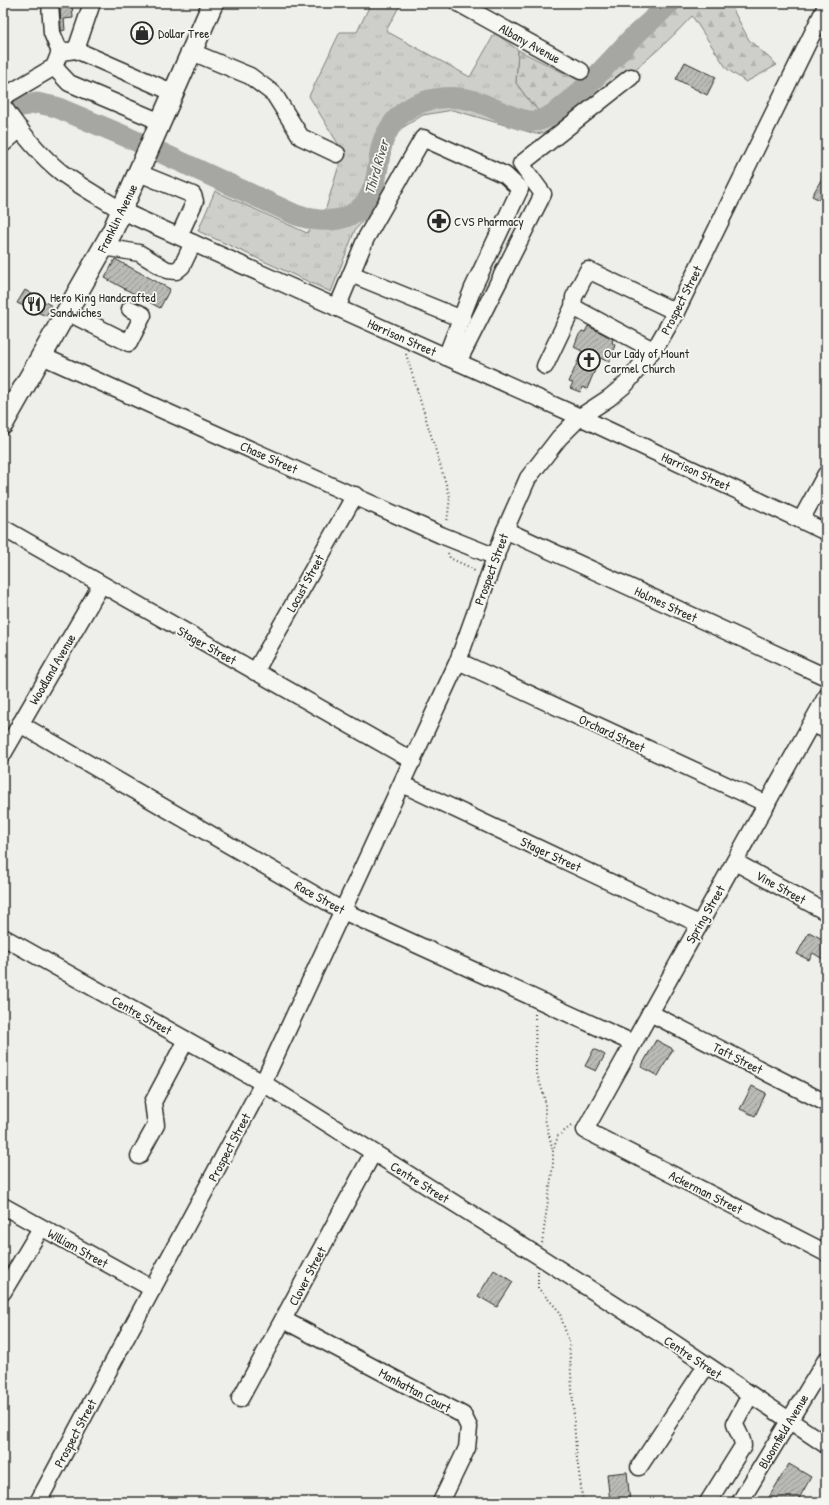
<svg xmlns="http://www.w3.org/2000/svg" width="829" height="1505" viewBox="0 0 829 1505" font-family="'Patrick Hand',sans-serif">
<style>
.forest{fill:url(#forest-firs);stroke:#7c7c7a}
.park{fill:url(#park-tufts);stroke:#7c7c7a}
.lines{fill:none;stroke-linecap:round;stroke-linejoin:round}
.river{stroke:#a6a6a3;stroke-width:21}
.building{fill:url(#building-hatch);stroke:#2b2b2b}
.minor-casing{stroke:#2b2b2b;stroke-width:19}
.major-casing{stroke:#2b2b2b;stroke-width:23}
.path{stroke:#2b2b2b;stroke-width:2;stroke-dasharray:1 3;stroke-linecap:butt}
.minor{stroke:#f6f6f2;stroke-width:16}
.major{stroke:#f6f6f2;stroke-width:20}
.labels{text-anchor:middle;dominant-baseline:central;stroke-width:3.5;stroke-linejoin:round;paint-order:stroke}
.poi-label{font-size:13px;fill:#2b2b2b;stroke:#f6f6f2;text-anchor:start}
.street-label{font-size:13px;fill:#2b2b2b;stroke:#f6f6f2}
.water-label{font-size:14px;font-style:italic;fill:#565655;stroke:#f6f6f2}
</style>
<defs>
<pattern id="forest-firs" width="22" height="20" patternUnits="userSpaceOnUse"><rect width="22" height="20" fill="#cececa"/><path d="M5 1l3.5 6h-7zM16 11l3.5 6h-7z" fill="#b1b1ae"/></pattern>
<pattern id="park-tufts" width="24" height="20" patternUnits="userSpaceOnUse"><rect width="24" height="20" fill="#cececa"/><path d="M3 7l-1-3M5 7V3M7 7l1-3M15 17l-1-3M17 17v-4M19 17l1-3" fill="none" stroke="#b1b1ae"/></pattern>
<pattern id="building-hatch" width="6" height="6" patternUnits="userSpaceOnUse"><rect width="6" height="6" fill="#babab7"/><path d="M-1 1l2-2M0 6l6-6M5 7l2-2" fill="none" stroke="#979795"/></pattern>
</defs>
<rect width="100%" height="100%" fill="#eeeeea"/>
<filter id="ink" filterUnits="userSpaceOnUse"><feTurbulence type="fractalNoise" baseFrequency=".025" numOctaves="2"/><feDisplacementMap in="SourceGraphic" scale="8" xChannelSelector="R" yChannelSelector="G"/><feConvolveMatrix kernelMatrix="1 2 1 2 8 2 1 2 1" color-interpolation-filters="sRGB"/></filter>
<g filter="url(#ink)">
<path class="forest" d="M 670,3 L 733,3 L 731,6 L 749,40 L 777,65 L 746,82 L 727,69 L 692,16 C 652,60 604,94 557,130 L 530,102 L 516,83 L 518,50 L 580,81 L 588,82 Z"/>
<path class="park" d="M 371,3 L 401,3 L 386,31 L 470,77 L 495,33 L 518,50 L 516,83 L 530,102 L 557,130 L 536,134 L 453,110 L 423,115 L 394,133 L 381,201 L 355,230 L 331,292 L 198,231 L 215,191 L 307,233 L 326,208 L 343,152 L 309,96 L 340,32 L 357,32 Z"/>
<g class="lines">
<path class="river" d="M 3,110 L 37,103 L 56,107 L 127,137 L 296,215 C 333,227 367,220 376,178 C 381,153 378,143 394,122 C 414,96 455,92 483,104 C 496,109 521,123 535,121 C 560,120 612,59 630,40 C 643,27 657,16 670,3"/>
</g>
<g class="building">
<path d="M 60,3 L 72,3 L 73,18 L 64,19 L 65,30 L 61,31 Z"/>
<path d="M 685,62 L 716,77 L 707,95 L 676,79 Z"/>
<path d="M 826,171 L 826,203 L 812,196 Z"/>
<path d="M 115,259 L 170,289 L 160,308 L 105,278 Z"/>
<path d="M 25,290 L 52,306 L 46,316 L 17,303 Z"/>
<path d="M 588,326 L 613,339 L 612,343 L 615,345 L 609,362 L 600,358 L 587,389 L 582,387 L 580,392 L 570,388 L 573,383 L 569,382 L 582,351 L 574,347 L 578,336 L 582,331 L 585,332 Z"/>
<path d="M 809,932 L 826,941 L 826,961 L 813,953 L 809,960 L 797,954 Z"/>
<path d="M 656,1040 L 673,1049 L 658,1076 L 641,1067 Z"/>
<path d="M 594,1049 L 605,1055 L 596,1071 L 585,1066 Z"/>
<path d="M 752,1086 L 766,1093 L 755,1116 L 740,1109 Z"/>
<path d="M 494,1270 L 513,1282 L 497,1307 L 478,1296 Z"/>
<path d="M 789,1464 L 811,1477 L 797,1502 L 766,1502 Z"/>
<path d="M 627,1472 L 630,1502 L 610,1502 L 607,1474 Z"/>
</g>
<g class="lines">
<g class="minor-casing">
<g id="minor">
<path d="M 50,3 L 52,33 L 60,52"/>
<path d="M 458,3 L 581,71"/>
<path d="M 76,50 L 92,3"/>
<path d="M 192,52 L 250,76 L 274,94 L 301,137 L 337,154"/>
<path d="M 54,67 L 69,83 L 161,122"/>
<path d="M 3,97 L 54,67 L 60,52 L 76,50 L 174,93"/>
<path d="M 3,106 C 20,131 38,154 62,173 C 81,187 102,198 122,211 L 580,417 L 826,532"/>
<path d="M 3,144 L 20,129"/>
<path d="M 139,173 L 193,195 L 195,201 L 179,236"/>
<path d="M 104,247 L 139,253 L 167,270 L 176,271 L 182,266 L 193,243"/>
<path d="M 351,274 L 462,319"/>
<path d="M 573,307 L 653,350"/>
<path d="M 337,308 L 366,238 L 423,138 L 505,175 L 520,189 L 473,288 L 446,357"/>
<path d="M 67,312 L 129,343 L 143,315 L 130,309"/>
<path d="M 42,356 L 441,535 L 496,557"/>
<path d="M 458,362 L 543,194 L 521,164 L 631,77"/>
<path d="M 545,366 L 573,307 L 574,297 L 588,270 L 676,312"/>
<path d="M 801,520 L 826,474"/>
<path d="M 3,528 L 413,761"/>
<path d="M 505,530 L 826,677"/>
<path d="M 458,661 L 767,804"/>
<path d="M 255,672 L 355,495"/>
<path d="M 826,697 L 585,1130 L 826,1253"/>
<path d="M 20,724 L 343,911 L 633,1043"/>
<path d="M 812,724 L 826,730"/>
<path d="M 3,754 L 101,585"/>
<path d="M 402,784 L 699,924"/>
<path d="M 735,862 L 826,912"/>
<path d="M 3,937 L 263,1083 L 540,1257 L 668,1339 L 826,1445"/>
<path d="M 650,1013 L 826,1103"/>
<path d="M 139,1156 L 156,1125 L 153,1102 L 186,1040"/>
<path d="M 3,1206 L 153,1289"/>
<path d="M 3,1292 L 41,1228"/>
<path d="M 284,1320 L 463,1415 L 469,1427 L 467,1448 L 441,1502"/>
<path d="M 240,1399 L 373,1153"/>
<path d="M 639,1467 L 706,1366"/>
<path d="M 38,1502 L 263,1083 L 458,661 L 505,530 L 528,478 L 559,438 L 580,417 L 609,398 L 626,384 L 659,342 L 675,314 L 826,6"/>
<path d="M 708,1502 L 743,1446 C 743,1437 736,1431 735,1423 L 750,1395"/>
<path d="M 740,1502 L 826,1360"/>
</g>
</g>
<g class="major-casing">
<path id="major" d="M 3,424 L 112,232 L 213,3"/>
</g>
<g class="path">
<path d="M 406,354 L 450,497 L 447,523"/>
<path d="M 448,553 L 450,558 L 469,567 L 476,572"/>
<path d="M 535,1014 L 536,1071 L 545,1099 L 545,1119 L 553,1151"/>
<path d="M 542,1243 L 553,1165 L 553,1151 L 558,1136 L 571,1126"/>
<path d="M 538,1271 L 538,1288 L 559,1311 L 569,1342 L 576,1451 L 583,1502"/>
</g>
<use href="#minor" class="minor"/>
<use href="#major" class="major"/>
</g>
</g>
<defs>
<g id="shop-ring" transform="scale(1.15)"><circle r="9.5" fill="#f6f6f2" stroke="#2b2b2b" stroke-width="1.5"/><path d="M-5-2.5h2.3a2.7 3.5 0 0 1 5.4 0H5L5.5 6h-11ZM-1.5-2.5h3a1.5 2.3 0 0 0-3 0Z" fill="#2b2b2b"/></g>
<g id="pharmacy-ring" transform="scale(1.15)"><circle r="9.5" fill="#f6f6f2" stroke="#2b2b2b" stroke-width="1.5"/><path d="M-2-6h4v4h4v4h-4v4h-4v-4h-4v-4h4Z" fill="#2b2b2b"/></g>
<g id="restaurant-ring" transform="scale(1.15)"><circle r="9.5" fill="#f6f6f2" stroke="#2b2b2b" stroke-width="1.5"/><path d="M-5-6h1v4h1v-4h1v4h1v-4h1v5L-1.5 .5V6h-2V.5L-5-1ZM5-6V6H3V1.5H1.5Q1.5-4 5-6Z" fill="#2b2b2b"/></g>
<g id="church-ring" transform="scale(1.15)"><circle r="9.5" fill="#f6f6f2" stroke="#2b2b2b" stroke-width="1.5"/><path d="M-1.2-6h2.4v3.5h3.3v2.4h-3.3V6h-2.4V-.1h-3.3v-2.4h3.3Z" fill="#2b2b2b"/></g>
</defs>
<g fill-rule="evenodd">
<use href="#shop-ring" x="142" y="33"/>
<use href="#pharmacy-ring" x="439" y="221"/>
<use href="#restaurant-ring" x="34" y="304"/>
<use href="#church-ring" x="589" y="360"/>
</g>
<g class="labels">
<g class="poi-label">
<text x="158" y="33">Dollar Tree</text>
<text x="454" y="221">CVS Pharmacy</text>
<text x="50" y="297">Hero King Handcrafted<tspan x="50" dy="15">Sandwiches</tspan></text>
<text x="604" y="353">Our Lady of Mount<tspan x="604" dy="15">Carmel Church</tspan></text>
</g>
<g class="street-label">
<text transform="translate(530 43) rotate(29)">Albany Avenue</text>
<text transform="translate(117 218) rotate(-64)">Franklin Avenue</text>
<text transform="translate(681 300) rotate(-63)">Prospect Street</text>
<text transform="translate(402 337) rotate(24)">Harrison Street</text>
<text transform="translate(269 457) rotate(24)">Chase Street</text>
<text transform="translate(696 471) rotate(25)">Harrison Street</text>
<text transform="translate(491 569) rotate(-70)">Prospect Street</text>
<text transform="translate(305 583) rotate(-61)">Locust Street</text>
<text transform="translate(666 604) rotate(25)">Holmes Street</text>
<text transform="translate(207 645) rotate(29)">Stager Street</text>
<text transform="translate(52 669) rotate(-60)">Woodland Avenue</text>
<text transform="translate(612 733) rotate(25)">Orchard Street</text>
<text transform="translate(551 854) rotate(25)">Stager Street</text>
<text transform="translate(781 887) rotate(29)">Vine Street</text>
<text transform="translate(320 897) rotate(29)">Race Street</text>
<text transform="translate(705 914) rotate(-60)">Spring Street</text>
<text transform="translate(142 1015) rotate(29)">Centre Street</text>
<text transform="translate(738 1058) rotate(27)">Taft Street</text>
<text transform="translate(229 1147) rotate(-62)">Prospect Street</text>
<text transform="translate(420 1182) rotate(32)">Centre Street</text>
<text transform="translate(706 1192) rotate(27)">Ackerman Street</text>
<text transform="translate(78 1248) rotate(29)">William Street</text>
<text transform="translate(307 1276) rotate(-62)">Clover Street</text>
<text transform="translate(693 1357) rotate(34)">Centre Street</text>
<text transform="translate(415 1390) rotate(28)">Manhattan Court</text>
<text transform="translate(783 1431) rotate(-59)">Bloomfield Avenue</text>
<text transform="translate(75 1433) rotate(-62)">Prospect Street</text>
</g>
<g class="water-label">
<text transform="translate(376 167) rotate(-74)">Third River</text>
</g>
</g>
<rect width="829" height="1505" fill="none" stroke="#f6f6f2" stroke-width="16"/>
<rect x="8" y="8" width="813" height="1489" fill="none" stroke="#2b2b2b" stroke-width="1.5" filter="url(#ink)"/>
</svg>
